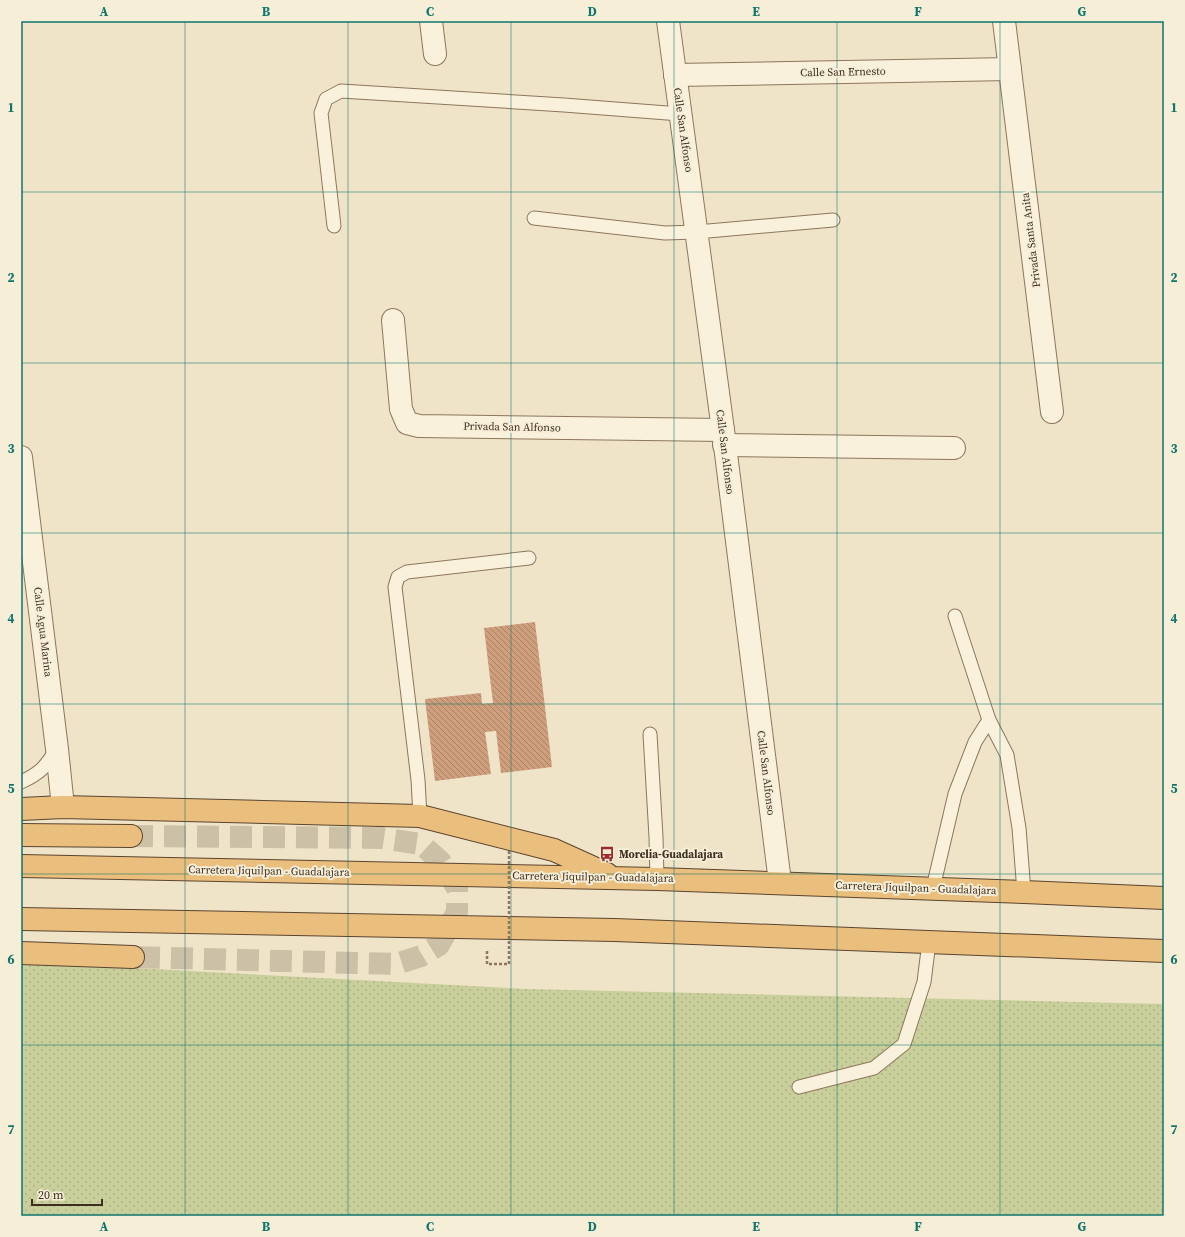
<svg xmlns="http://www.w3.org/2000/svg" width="1185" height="1237" viewBox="0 0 1185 1237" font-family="'Source Serif 4',serif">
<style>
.grass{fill:url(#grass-dots)}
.building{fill:url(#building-back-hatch)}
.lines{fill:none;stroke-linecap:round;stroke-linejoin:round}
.trunk-tunnel{stroke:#ccc0a6;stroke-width:22;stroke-dasharray:22 11;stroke-linecap:butt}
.service-casing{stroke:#8d765c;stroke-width:15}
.minor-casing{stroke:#8d765c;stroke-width:24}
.trunk-casing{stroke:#5b4430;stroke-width:24}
.path{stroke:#8d765c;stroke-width:2.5;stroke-dasharray:3 2;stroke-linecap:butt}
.service{stroke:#faf1dc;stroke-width:13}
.minor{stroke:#faf1dc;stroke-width:22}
.trunk{stroke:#eabe7c;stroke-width:22}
.path-bridge{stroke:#8d765c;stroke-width:2.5;stroke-dasharray:3 2;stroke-linecap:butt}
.grid{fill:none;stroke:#0f766e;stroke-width:1;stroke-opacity:0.55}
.labels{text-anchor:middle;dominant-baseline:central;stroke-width:4;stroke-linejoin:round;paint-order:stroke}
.street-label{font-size:11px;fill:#3d2e20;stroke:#f7eed8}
.poi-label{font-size:11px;font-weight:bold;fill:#3d2e20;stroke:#f7eed8;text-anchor:start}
.neatline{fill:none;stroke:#0f766e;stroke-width:1.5}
.grid-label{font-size:13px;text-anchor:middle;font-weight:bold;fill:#0f766e}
</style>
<defs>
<pattern id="grass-dots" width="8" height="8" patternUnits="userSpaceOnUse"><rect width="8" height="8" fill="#c9cf9b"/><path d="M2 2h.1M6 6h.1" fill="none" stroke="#aeb285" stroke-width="1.8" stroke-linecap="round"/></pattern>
<pattern id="building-back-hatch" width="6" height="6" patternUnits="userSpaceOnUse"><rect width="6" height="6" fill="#cf9f7d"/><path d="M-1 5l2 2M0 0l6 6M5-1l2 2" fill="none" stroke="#a98266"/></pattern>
</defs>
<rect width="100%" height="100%" fill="#f0e4c8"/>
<path class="grass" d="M 21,962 L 527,989 L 1164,1004 L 1164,1216 L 21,1216 Z"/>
<path class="building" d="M 535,622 L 552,767 L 501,773 L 496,731 L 485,732 L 491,774 L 435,781 L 425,699 L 481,693 L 482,704 L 493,703 L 484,628 Z"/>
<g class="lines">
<path class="trunk-tunnel" d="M 131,836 L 381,838 L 421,844 L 441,862 L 457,888 L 457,912 L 439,945 L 421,956 L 396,964 L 133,957"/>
<g class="service-casing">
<g id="service">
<path d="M 534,218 L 665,233 L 697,232 L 833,220"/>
<path d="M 334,226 L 321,113 L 326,99 L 341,91 L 564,105 L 680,114"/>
<path d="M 955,616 L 989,720 L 1007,755 L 1019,828 L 1024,892"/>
<path d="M 650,734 L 656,837 L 657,879"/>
<path d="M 21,782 C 41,773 45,767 57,749"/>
<path d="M 420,816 L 418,780 L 395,587 L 398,577 L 407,572 L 529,558"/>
<path d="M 933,888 L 955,794 L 975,742 L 989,720"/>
<path d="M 799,1087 L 874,1068 L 904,1044 L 924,982 L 929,942"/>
</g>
</g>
<g class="minor-casing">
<g id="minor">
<path d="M 431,21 L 435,54"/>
<path d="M 668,21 L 723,430 L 780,882"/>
<path d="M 1004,21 L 1052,412"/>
<path d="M 675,75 L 1010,69"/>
<path d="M 393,320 L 401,409 L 407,423 L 419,426 L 723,430"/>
<path d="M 724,445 L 954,448"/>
<path d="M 21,457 L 57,749 L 63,807"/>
</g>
</g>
<g class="trunk-casing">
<g id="trunk">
<path d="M 21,809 L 63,807 L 420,816 L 554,850 L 607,874"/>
<path d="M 21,835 L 131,836"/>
<path d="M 21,866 L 657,879 L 1024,892 L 1164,898"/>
<path d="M 21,919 L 615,930 L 1164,951"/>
<path d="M 21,953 L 133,957"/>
</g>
</g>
<path class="path" d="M 487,951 L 487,964 L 509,964"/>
<use href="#service" class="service"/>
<use href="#minor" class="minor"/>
<use href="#trunk" class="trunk"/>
<path class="path-bridge" d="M 509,964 L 509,849"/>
</g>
<path class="grid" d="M 185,21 L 185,1216M 348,21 L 348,1216M 511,21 L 511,1216M 674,21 L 674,1216M 837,21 L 837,1216M 1000,21 L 1000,1216M 21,192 L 1164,192M 21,363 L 1164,363M 21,533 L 1164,533M 21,704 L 1164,704M 21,874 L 1164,874M 21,1045 L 1164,1045"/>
<defs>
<g id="bus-bare" transform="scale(1.2)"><path d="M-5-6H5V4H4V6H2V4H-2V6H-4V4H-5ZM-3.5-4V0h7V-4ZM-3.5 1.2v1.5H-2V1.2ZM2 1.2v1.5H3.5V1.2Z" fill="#9e2a2b" stroke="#f7eed8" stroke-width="2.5" paint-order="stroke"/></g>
</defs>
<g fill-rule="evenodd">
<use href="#bus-bare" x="607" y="854"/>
</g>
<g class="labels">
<g class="street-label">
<text transform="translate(843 72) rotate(-1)">Calle San Ernesto</text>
<text transform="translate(683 130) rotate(82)">Calle San Alfonso</text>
<text transform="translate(1031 240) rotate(-97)">Privada Santa Anita</text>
<text transform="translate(512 427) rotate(1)">Privada San Alfonso</text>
<text transform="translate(725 452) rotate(83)">Calle San Alfonso</text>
<text transform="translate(43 632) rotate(83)">Calle Agua Marina</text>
<text transform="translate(766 773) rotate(83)">Calle San Alfonso</text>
<text transform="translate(269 871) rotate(1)">Carretera Jiquilpan - Guadalajara</text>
<text transform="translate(593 877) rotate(1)">Carretera Jiquilpan - Guadalajara</text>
<text transform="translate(916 888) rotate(2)">Carretera Jiquilpan - Guadalajara</text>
</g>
<g class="poi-label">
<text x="619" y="854">Morelia-Guadalajara</text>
</g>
</g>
<rect width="1185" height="1237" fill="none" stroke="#f7eed8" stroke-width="44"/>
<path d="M32 1199v6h70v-6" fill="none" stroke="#3d2e20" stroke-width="2"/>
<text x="38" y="1199" font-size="12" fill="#3d2e20" stroke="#f7eed8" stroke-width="3" paint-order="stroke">20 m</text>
<rect x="22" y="22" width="1141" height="1193" class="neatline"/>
<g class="grid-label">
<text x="104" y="16">A</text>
<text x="266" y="16">B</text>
<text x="430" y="16">C</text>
<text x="592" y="16">D</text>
<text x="756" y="16">E</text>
<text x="918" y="16">F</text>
<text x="1082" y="16">G</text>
<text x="11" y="112">1</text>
<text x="1174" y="112">1</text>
<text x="11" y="282">2</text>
<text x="1174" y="282">2</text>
<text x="11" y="453">3</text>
<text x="1174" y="453">3</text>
<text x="11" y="623">4</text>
<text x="1174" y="623">4</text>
<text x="11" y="793">5</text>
<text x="1174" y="793">5</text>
<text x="11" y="964">6</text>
<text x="1174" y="964">6</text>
<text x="11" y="1134">7</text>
<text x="1174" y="1134">7</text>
<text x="104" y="1231">A</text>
<text x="266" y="1231">B</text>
<text x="430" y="1231">C</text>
<text x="592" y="1231">D</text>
<text x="756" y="1231">E</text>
<text x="918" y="1231">F</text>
<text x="1082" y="1231">G</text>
</g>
</svg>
